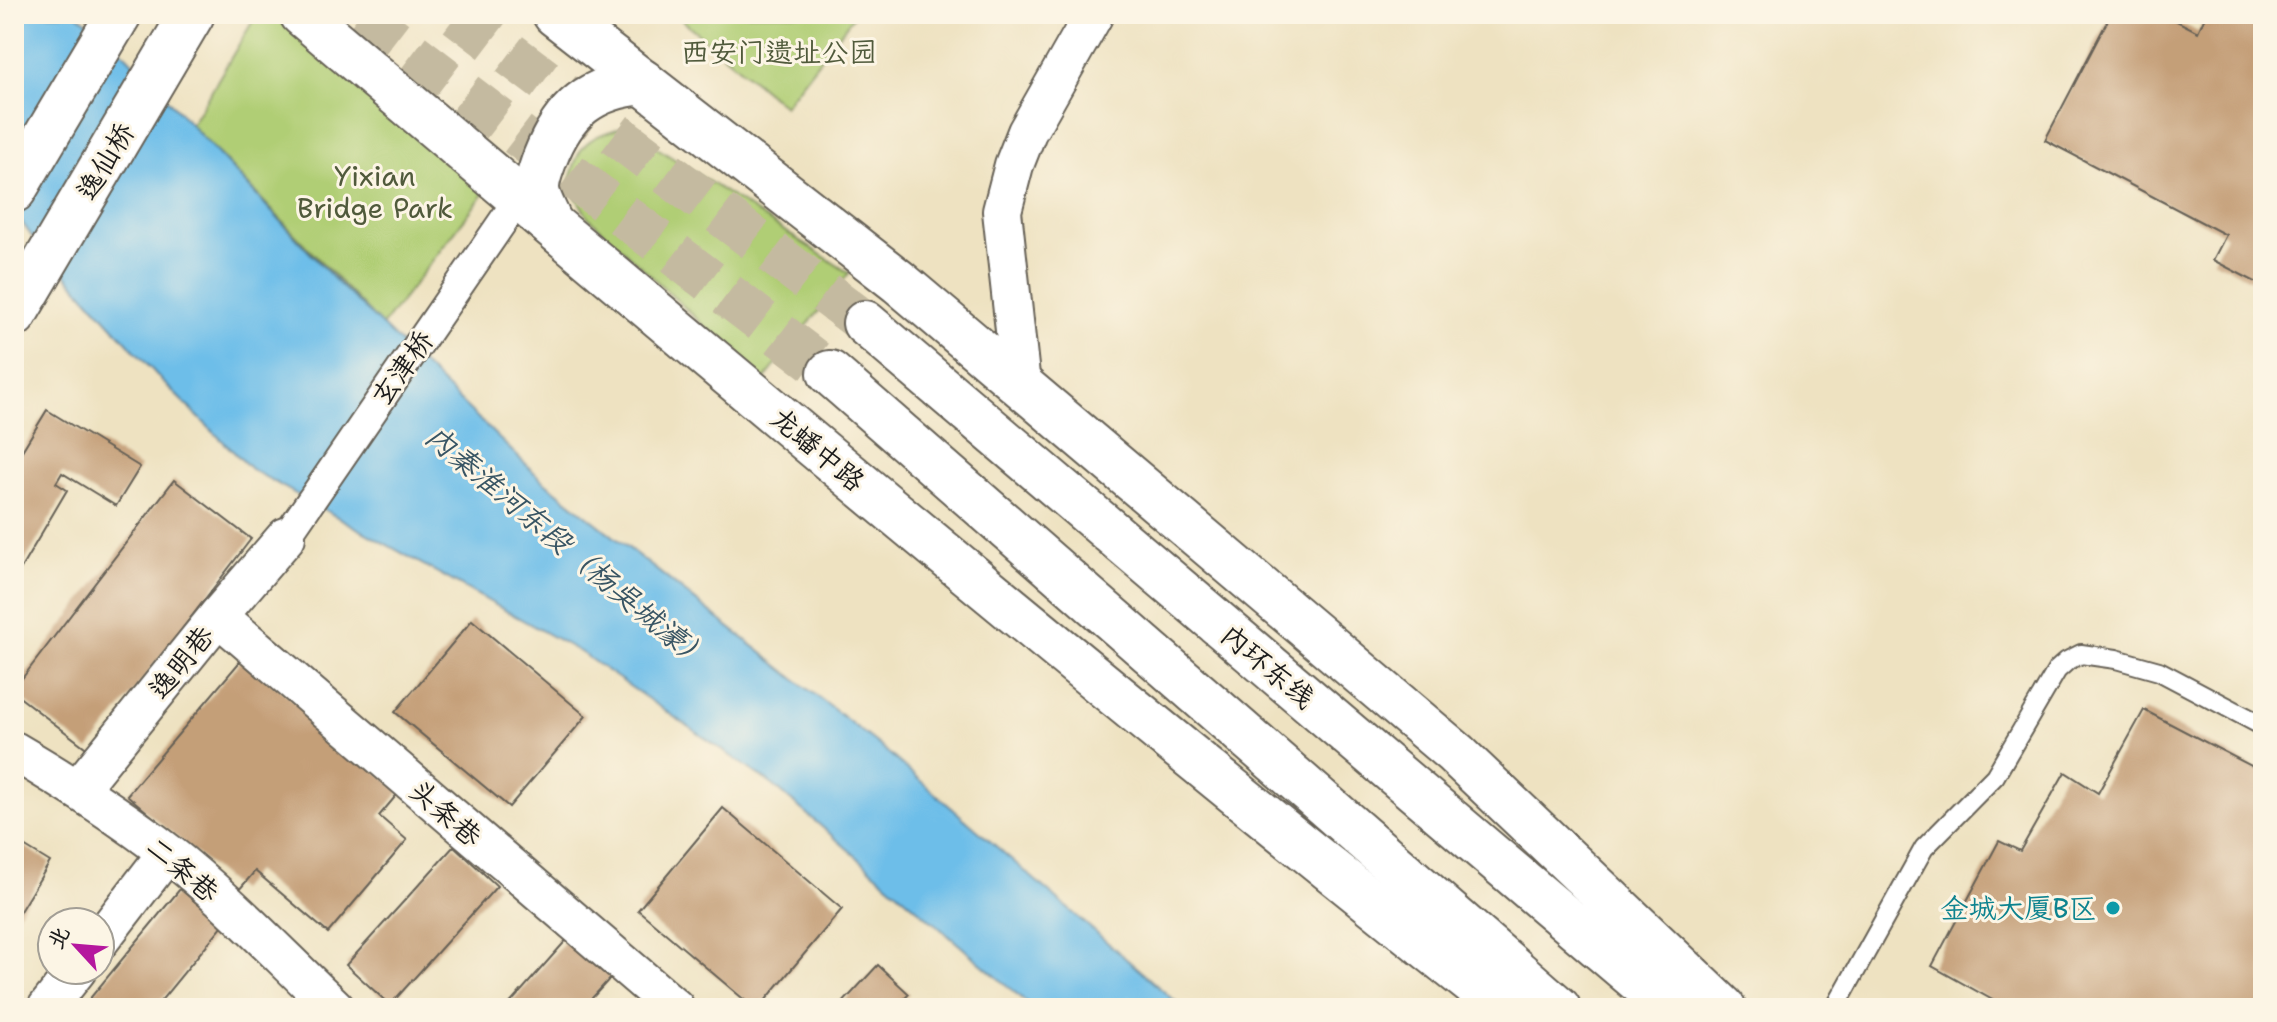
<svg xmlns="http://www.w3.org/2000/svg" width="2277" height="1022" viewBox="0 0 2277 1022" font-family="'Shantell Sans','LXGW WenKai TC',sans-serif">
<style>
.green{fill:#b0ce75;stroke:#667548;stroke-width:2}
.water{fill:#6dbee9;stroke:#446d82;stroke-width:2}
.building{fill:#c49f78}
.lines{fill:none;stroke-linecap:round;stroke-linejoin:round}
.trunk-tunnel{stroke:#c4baa0;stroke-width:44;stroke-dasharray:44 22;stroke-linecap:butt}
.service-casing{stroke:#666156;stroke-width:22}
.pedestrian-casing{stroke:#666156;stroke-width:32}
.minor-casing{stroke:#666156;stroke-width:42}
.primary-casing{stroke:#666156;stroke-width:48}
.trunk-casing{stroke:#666156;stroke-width:48}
.service{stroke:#fff;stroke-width:18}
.pedestrian{stroke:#fff;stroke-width:28}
.minor{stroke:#fff;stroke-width:38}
.primary{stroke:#fff;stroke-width:44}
.trunk{stroke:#fff;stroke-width:44}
.culture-dot{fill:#0f9aa8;stroke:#fcf5e5;stroke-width:3}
.labels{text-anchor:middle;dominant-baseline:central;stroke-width:6;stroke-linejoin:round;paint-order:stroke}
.park-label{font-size:28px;fill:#505a3b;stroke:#fcf5e5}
.street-label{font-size:28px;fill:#1c1c1c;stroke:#fcf5e5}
.culture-label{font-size:28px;fill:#0d838f;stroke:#fcf5e5;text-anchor:end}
.water-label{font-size:30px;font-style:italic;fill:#385564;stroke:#fcf5e5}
</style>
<rect width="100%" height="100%" fill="#fcf5e5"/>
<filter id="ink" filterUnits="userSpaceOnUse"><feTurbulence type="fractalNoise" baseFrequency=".0125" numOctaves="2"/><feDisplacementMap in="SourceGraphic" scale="16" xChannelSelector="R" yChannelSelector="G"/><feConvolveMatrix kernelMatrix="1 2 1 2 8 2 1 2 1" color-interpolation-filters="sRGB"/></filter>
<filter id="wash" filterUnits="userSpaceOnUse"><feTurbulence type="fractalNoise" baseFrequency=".006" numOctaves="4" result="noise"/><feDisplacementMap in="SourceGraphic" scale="32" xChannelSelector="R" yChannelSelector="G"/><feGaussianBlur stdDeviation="1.8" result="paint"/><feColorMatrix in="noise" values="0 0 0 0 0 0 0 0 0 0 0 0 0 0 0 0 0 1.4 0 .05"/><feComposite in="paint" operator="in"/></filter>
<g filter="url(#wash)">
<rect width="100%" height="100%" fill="#eee2c1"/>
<g class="green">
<path d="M 257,14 L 302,14 L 496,178 L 382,326 L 191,125 Z"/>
<path d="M 675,14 L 855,14 L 784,106 Z"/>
<path d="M 621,128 L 645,140 L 849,273 L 763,381 L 587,216 L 569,184 C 579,146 582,139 621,128 Z"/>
</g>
<path class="water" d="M 14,14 L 77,14 L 113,41 L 338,283 L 542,480 L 879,745 L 1183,1008 L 1033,1008 L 773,785 L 580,652 L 251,469 L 163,382 L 33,238 L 14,211 Z"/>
<g id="blocks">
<g class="building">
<path d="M 2111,14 L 2163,14 L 2198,32 L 2206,14 L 2263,14 L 2263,286 L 2213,260 L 2226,235 L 2045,140 Z"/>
<path d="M 47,410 L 140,467 L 116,506 L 62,473 L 56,483 L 67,490 L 14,580 L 14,458 L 17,459 Z"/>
<path d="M 174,480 L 251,539 L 89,750 L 14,693 L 14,689 Z"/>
<path d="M 472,620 L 586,716 L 509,807 L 395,712 Z"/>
<path d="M 243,658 L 400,791 L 379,816 L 407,840 L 328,933 L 255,871 L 239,890 L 127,795 Z"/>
<path d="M 2144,710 L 2263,772 L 2263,1008 L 2007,1008 L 1932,966 L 1999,841 L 2020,851 L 2065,772 L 2098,793 Z"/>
<path d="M 723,808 L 842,909 L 759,1008 L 754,1008 L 638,910 Z"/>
<path d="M 14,840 L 50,862 L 14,921 Z"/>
<path d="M 454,846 L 497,886 L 390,1005 L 346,965 Z"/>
<path d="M 180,889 L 223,925 L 155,1008 L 82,1008 Z"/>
<path d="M 569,937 L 612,976 L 583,1008 L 506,1008 Z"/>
<path d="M 878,965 L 909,994 L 896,1008 L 838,1008 Z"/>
</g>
</g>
</g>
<g filter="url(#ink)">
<use href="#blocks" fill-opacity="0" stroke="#666156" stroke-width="2"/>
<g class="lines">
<g class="trunk-tunnel">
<path d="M 360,14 L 830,373"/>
<path d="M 457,14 L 865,323"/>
</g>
<g class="service-casing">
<path id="service" d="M 1835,1008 L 1924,848 L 1995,776 L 2057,670 L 2067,661 L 2081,654 L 2116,659 L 2159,671 L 2263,726"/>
</g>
<g class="pedestrian-casing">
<path id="pedestrian" d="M 286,537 L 519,198"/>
</g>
<g class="minor-casing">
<g id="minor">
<path d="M 1021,385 L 1002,211 L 1014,165 L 1027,132 L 1094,14"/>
<path d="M 218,616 L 675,1008"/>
<path d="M 14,751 C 67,782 119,815 168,853 C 227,899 280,956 335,1008"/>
<path d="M 78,789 L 218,616 L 286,537"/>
<path d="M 100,940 L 167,853"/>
<path d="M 47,1008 L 77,970"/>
</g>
</g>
<g class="primary-casing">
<g id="primary">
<path d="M 302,14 C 698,350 1096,685 1504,1008"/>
<path d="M 555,14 L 899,282 L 1455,753 L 1723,1008"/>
<path d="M 14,190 L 119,14"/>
<path d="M 550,223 C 546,213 537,198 537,188 C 537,178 542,167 545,158 C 564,109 591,87 643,82"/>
<path d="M 14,315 L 192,14"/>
</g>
</g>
<g class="trunk-casing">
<g id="trunk">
<path d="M 865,323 L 1671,1008"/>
<path d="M 830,373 L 1558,1008"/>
</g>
</g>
<use href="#service" class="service"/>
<use href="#pedestrian" class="pedestrian"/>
<use href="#minor" class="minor"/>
<use href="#primary" class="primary"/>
<use href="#trunk" class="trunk"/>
</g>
</g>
<circle class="culture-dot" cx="2113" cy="908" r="8"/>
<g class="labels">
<g class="park-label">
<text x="779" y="52">西安门遗址公园</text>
<text x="375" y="176">Yixian<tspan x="375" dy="32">Bridge Park</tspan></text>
</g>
<g class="street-label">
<text transform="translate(105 161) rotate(-59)">逸仙桥</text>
<text transform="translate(402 368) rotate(-55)">玄津桥</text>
<text transform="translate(818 449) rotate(40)">龙蟠中路</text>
<text transform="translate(181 662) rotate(-51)">逸明巷</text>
<text transform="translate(1268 666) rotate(40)">内环东线</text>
<text transform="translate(446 813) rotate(41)">头条巷</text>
<text transform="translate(183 869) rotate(40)">二条巷</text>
</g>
<g class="culture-label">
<text x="2097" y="908">金城大厦B区</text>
</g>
<g class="water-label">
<text transform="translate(568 547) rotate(40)">内秦淮河东段（杨吴城濠）</text>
</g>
</g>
<rect width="2277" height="1022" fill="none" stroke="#fcf5e5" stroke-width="48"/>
<g transform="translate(76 946) rotate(296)"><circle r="38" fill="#fcf5e5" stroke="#a29e95" stroke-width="2"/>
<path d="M0-6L14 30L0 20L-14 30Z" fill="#b5179e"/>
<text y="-12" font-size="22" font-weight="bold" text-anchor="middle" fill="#1c1c1c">北</text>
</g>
</svg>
